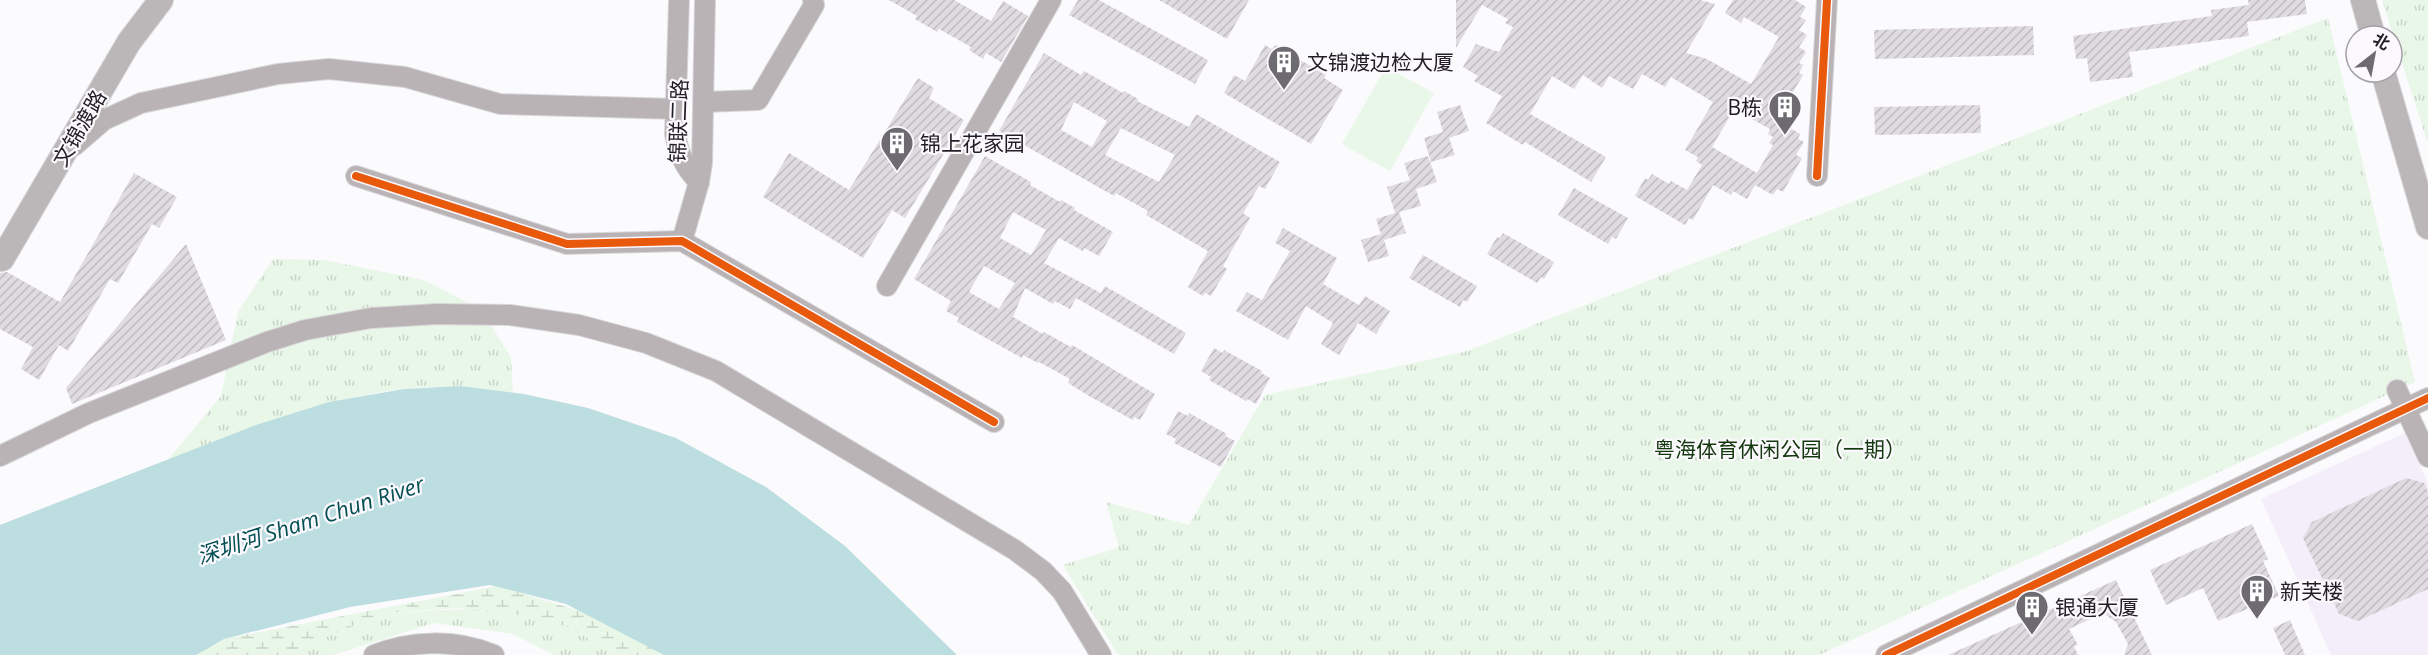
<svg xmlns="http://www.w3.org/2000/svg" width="2428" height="655" viewBox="0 0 2428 655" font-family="'Open Sans','Noto Sans SC',sans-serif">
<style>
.industrial{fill:#f3eef9}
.grass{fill:url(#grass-tufts)}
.wetland{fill:url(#wetland-marsh)}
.pitch{fill:#e9f7e8}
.water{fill:#bcdee0}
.building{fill:url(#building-hatch);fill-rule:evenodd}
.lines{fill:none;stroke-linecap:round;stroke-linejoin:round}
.minor-casing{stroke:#d8d7da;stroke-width:22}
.major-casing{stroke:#d8d7da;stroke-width:26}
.minor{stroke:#bab3b5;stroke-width:20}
.major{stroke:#bbb6b7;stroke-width:24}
.cycleway-casing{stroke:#fbf9fe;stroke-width:11}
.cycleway{stroke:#e8590c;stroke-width:8}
.labels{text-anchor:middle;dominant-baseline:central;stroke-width:4.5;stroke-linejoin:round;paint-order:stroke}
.poi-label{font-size:21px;fill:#211d26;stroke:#fbf9fe;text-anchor:start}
.street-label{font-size:21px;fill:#211d26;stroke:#fbf9fe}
.park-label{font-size:21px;fill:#13380e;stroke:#fbf9fe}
.water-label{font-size:22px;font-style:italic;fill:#044f52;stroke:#fbf9fe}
</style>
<defs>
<pattern id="grass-tufts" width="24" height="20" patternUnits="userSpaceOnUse" patternTransform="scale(1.5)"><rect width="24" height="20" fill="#e9f7e8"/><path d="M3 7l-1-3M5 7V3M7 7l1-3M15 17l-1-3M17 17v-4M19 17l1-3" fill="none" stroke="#c8d3c7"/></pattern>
<pattern id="wetland-marsh" width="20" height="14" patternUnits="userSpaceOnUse" patternTransform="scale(1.5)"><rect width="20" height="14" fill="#e9f7e8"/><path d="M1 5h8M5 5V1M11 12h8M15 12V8" fill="none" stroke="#c8d3c7"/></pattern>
<pattern id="building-hatch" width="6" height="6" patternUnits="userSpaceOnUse" patternTransform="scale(1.5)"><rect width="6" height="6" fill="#dfdbe0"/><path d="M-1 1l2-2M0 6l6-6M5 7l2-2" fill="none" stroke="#bfbcc0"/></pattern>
</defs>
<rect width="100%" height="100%" fill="#fbfafd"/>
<path class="industrial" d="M 2405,433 L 2428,483 L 2428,655 L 2331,655 L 2261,499 Z"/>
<g class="grass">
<path d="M 2382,0 L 2428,0 L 2428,144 Z"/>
<path d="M 2328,18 L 2415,382 L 1819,655 L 1118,655 L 1063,565 L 1119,547 L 1106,502 L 1189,525 L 1265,395 L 1464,352 Z"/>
<path d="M 273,259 L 324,260 L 424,280 L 482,310 L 511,358 L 513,393 C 476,388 440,384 403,389 C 321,398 244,433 167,461 L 221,396 L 238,312 Z"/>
<path d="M 468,609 L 552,619 L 621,655 L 554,655 L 513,634 L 434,623 L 333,655 L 283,655 L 384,613 Z"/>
</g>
<path class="wetland" d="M 497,586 L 633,627 L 671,655 L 621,655 L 552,619 L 459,608 L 384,613 L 283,655 L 191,655 L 224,639 Z"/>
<path class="pitch" d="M 1386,67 L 1434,93 L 1390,171 L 1342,144 Z"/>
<path class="water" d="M 460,386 L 524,394 L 588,408 L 676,438 L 766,487 L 845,546 L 957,655 L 664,655 L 566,604 L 490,585 L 350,607 L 224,639 L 196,655 L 0,655 L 0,525 L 256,425 L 329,402 L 404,389 Z"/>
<g class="building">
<path d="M 889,0 L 954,0 L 991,21 L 1003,1 L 1028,16 L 1001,62 L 986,53 L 983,59 L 969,50 L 971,47 L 939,29 L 937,32 L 915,19 L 917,16 Z"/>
<path d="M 1078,0 L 1099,0 L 1208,60 L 1195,84 L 1069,15 Z"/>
<path d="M 1159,0 L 1249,0 L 1227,39 Z"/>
<path d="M 1456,0 L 1700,0 L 1715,4 L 1686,53 L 1707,59 L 1751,84 L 1779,37 L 1744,17 L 1741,23 L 1725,13 L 1733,0 L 1795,0 L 1806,7 L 1800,17 L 1806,20 L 1799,30 L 1807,35 L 1799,47 L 1806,52 L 1799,63 L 1803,65 L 1799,73 L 1803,75 L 1786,104 L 1792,107 L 1782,123 L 1800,134 L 1798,139 L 1804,142 L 1796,155 L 1802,158 L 1783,192 L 1777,189 L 1773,195 L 1755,185 L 1747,199 L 1733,191 L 1731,195 L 1713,185 L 1693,220 L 1689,218 L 1685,225 L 1635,196 L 1645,178 L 1648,180 L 1652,174 L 1669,184 L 1671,181 L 1687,190 L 1702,165 L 1696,161 L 1698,157 L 1685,150 L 1713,102 L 1671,77 L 1665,87 L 1642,74 L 1633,89 L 1609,76 L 1602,88 L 1583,75 L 1574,89 L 1552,76 L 1530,114 L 1606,157 L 1591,182 L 1525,142 L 1523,145 L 1486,123 L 1502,96 L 1474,81 L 1478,76 L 1463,67 L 1476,44 L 1499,52 L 1513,27 L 1505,23 L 1508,19 L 1482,5 L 1456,48 ZM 1734,109 L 1770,129 L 1768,134 L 1773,137 L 1769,143 L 1773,145 L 1757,173 L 1712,147 Z"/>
<path d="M 2248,0 L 2305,0 L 2307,14 L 2247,22 L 2249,36 L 2129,52 L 2133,77 L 2090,82 L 2087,58 L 2076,59 L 2073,36 L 2212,16 L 2211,10 L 2249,5 Z"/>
<path d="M 2033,26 L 2034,55 L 1875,59 L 1874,30 Z"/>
<path d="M 1265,45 L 1272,49 L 1275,45 L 1326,75 L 1324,78 L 1343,90 L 1311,144 L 1224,93 L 1234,75 L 1245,81 Z"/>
<path d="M 1044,53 L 1081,75 L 1084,71 L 1123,93 L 1124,91 L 1138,99 L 1137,101 L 1189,127 L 1196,114 L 1280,162 L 1265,189 L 1259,186 L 1243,213 L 1250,218 L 1223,266 L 1227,269 L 1211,296 L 1205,293 L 1203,296 L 1188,287 L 1208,251 L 1146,215 L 1148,211 L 1116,193 L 1114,196 L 999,131 ZM 1074,102 L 1107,121 L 1092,147 L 1061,130 ZM 1121,128 L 1175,155 L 1159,182 L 1105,155 Z"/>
<path d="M 918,78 L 934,88 L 929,98 L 964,120 L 905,218 L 892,210 L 863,258 L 763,197 L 789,153 L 849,190 Z"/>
<path d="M 1460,105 L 1469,131 L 1449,138 L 1455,155 L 1431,162 L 1424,138 L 1443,132 L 1437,112 Z"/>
<path d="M 1980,105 L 1981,133 L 1875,135 L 1874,107 Z"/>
<path d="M 985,156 L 1031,182 L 1030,185 L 1060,202 L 1061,200 L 1075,208 L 1074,210 L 1113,232 L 1099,256 L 1084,248 L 1083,251 L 1059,238 L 1044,263 L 1101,293 L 1105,286 L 1186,333 L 1174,354 L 1076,298 L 1070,309 L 1055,301 L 1053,304 L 1025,288 L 1013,317 L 1043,334 L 1044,332 L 1071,347 L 1072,345 L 1155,394 L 1140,420 L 1134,417 L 1133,420 L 1089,396 L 1068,383 L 1070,379 L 1039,362 L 1038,363 L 1023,355 L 1022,358 L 957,322 L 959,318 L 946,311 L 951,301 L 914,279 ZM 1013,212 L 1046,230 L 1031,255 L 1000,238 ZM 984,266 L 1015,283 L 999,309 L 969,292 Z"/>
<path d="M 1428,156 L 1437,182 L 1416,189 L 1421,206 L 1399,212 L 1406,233 L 1384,240 L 1389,256 L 1368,262 L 1361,240 L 1381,234 L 1376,219 L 1395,213 L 1387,187 L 1410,180 L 1404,163 Z"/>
<path d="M 134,173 L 177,197 L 159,228 L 152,224 L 118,283 L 110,279 L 68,351 L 59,345 L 39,380 L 21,369 L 33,347 L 0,329 L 0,273 L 7,272 L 60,302 Z"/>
<path d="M 1574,188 L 1628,218 L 1616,239 L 1612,237 L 1608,244 L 1558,215 Z"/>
<path d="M 1283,228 L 1337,258 L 1323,284 L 1359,305 L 1365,296 L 1390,311 L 1376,334 L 1358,323 L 1339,355 L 1321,344 L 1333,323 L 1306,306 L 1288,340 L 1236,311 L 1247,292 L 1262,300 L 1290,251 L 1275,243 Z"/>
<path d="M 1503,233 L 1554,262 L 1544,279 L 1541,277 L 1537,283 L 1487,254 L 1497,237 L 1500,238 Z"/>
<path d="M 186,244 L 226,340 L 72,404 L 66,388 Z"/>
<path d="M 1423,255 L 1477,286 L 1467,302 L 1463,300 L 1460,307 L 1409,278 Z"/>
<path d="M 1214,348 L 1223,353 L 1224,350 L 1262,371 L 1261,373 L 1270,378 L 1256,404 L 1247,399 L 1246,401 L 1209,380 L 1211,377 L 1201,371 Z"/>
<path d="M 1178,411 L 1188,416 L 1189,413 L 1227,434 L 1225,436 L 1235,441 L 1221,467 L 1174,443 L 1176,439 L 1166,434 Z"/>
<path d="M 2406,478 L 2424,483 L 2428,492 L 2428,589 L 2358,621 L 2339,614 L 2303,538 L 2312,522 Z"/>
<path d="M 2252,524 L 2268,559 L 2263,561 L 2279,596 L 2218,621 L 2203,588 L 2166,605 L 2150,570 Z"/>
<path d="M 2116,580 L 2152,655 L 2124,655 L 2128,644 L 2116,622 L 2103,613 L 2069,629 L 2078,645 L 2074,646 L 2078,655 L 1948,655 Z"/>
<path d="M 2290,620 L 2305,655 L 2285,655 L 2273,628 Z"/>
</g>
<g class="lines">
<g class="minor-casing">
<g id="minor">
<path d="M 679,0 L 675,134 C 679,154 684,167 699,182"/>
<path d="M 704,102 L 758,100 L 814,5 L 813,0"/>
<path d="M 74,146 L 104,120 L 141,103 L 278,74 L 329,69 L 405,77 L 500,104 L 677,109"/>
<path d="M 356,176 L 567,244 L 682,241 L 994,422"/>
<path d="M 1817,176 L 1827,0"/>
<path d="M 682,241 L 699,182 L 702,163 L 705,0"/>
<path d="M 887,286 L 1051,0"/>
<path d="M 2397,390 L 2428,457"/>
<path d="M 0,456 L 89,413 L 267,342 L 305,330 L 371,318 L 437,314 L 510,315 L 579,325 L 646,343 L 716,371 L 1015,550 L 1043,571 L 1062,591 L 1101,655"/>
<path d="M 374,655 C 412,640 456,639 494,655"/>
<path d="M 1886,655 L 2428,398"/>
</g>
</g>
<g class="major-casing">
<g id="major">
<path d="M 2363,0 L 2373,36"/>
<path d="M 2383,72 L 2428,227"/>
<path d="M 2,259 L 129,42 L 161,0"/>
</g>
</g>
<use href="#minor" class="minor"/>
<use href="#major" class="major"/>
<g class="cycleway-casing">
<g id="cycleway">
<path d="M 356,176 L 567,244 L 682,241 L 994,422"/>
<path d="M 1817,176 L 1827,0"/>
<path d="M 1886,655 L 2428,398"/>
</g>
</g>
<use href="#cycleway" class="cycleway"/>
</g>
<defs>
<g id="building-pin" transform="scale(1.725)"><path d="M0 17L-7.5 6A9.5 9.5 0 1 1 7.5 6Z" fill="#6d6a71" stroke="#fbf9fe"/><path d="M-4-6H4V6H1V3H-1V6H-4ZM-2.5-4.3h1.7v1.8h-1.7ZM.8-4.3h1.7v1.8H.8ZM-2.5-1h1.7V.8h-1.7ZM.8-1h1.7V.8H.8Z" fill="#fff"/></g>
</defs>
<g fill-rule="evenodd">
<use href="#building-pin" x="1284" y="62"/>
<use href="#building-pin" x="1785" y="107"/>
<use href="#building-pin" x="897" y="143"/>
<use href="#building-pin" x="2257" y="591"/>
<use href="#building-pin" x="2032" y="607"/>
</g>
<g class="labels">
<g class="poi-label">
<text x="1307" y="62">文锦渡边检大厦</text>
<text x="1762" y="107" text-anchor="end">B栋</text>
<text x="920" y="143">锦上花家园</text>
<text x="2280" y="591">新芙楼</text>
<text x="2055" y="607">银通大厦</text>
</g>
<g class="street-label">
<text transform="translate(678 121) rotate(-88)">锦联二路</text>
<text transform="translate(79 128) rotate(-60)">文锦渡路</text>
</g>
<g class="park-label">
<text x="1780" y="449">粤海体育休闲公园（一期）</text>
</g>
<g class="water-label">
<text transform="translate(310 519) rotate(-18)">深圳河 Sham Chun River</text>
</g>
</g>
<g transform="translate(2374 54) rotate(31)"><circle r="28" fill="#fbf9fe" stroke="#a4a1a8" stroke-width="1.5"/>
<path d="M0-4.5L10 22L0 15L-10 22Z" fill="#6d6a71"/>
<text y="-9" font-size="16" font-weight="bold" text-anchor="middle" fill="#211d26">北</text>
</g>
</svg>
